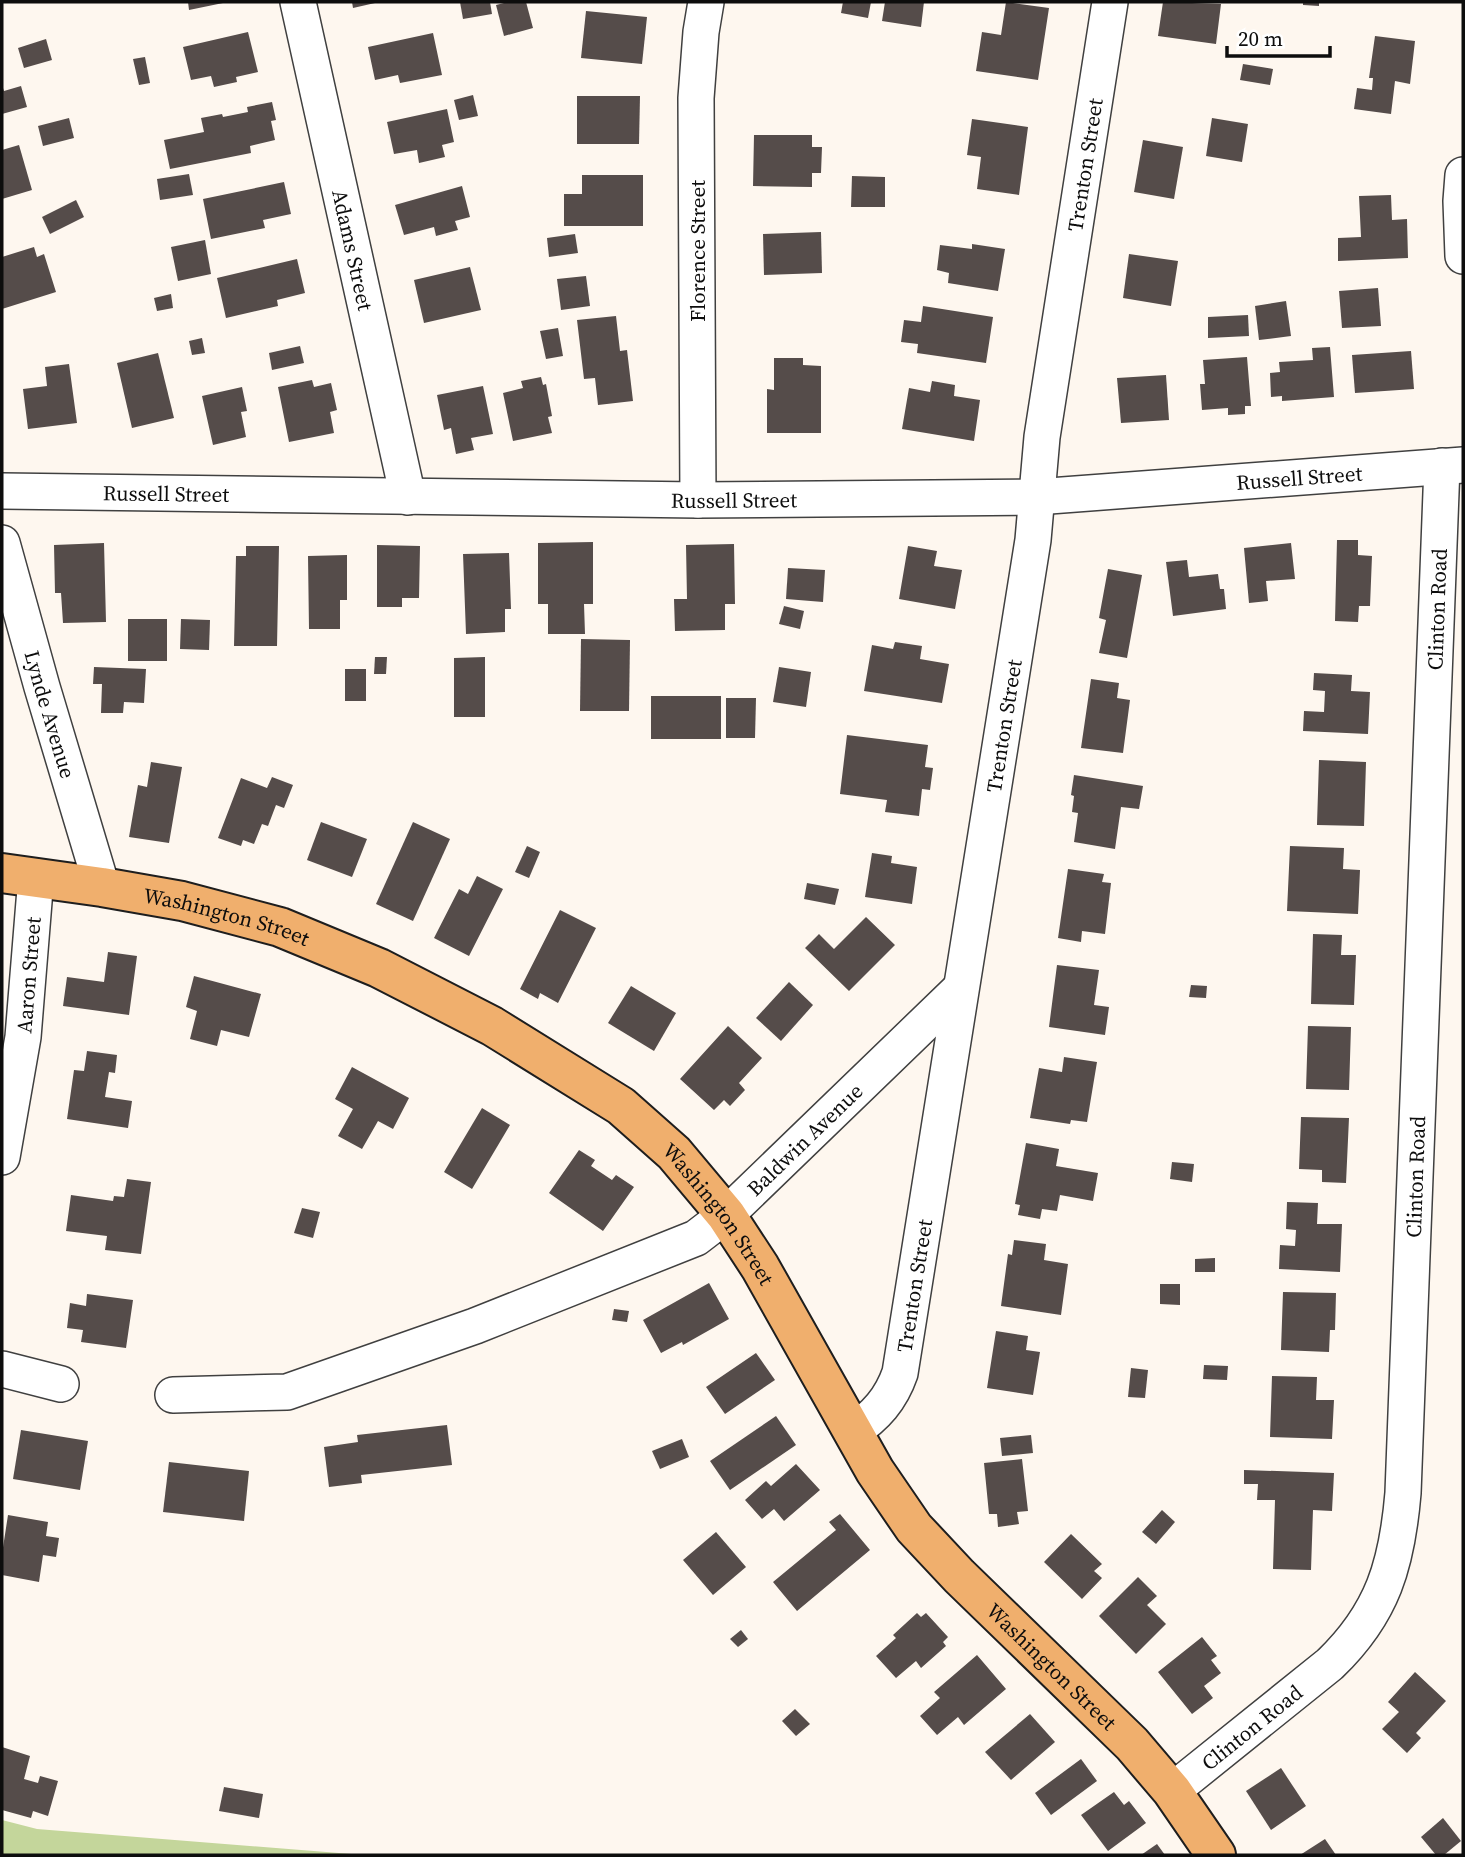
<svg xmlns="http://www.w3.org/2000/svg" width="1465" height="1857" viewBox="0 0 1465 1857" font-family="'Source Serif 4',serif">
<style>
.forest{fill:#c4d69b}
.building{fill:#554c4a}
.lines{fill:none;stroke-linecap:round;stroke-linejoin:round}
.minor-casing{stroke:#404040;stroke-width:38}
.major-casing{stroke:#1e1e1e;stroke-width:42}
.minor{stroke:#fff;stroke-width:35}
.major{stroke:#f0af6d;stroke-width:38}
.labels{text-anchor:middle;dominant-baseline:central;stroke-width:7;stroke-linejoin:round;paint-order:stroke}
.street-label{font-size:21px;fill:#0d0d0d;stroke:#fff}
</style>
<rect width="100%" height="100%" fill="#fef7ef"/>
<path class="forest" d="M 2,1820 L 37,1829 L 364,1855 L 2,1855 Z"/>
<g class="building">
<path d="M 188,2 L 223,2 L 223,3 L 189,10 Z"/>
<path d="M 352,2 L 375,2 L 375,3 L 353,8 Z"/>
<path d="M 460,2 L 490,2 L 492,14 L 463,19 Z"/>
<path d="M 508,2 L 526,2 L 533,28 L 504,36 L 496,5 Z"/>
<path d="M 843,2 L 871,2 L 868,18 L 841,13 Z"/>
<path d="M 885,2 L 924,2 L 921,27 L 882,21 Z"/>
<path d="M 1006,2 L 1049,8 L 1038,80 L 976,71 L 982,32 L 1001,35 Z"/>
<path d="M 1163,2 L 1221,4 L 1216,44 L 1158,36 Z"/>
<path d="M 1303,2 L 1319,2 L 1319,6 L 1303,5 Z"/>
<path d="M 586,11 L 647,17 L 642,64 L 581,58 Z"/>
<path d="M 248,32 L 258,72 L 236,77 L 237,82 L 214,87 L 211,76 L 191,80 L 183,47 Z"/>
<path d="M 433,33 L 442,75 L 400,83 L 398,75 L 375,80 L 368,47 Z"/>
<path d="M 1375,36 L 1415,41 L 1410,84 L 1395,81 L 1391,114 L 1354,109 L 1357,88 L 1372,90 L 1373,78 L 1369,78 Z"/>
<path d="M 46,39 L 52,60 L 24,68 L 18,48 Z"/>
<path d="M 145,57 L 150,83 L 139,85 L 133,59 Z"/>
<path d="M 1243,64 L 1273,69 L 1270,85 L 1240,80 Z"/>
<path d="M 2,85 L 4,91 L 21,86 L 27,107 L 2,114 Z"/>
<path d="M 473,95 L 478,116 L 459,120 L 454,100 Z"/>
<path d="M 577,96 L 640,96 L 639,144 L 577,144 Z"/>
<path d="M 272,102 L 276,120 L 271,121 L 275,140 L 250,146 L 251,153 L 170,169 L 164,140 L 204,132 L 201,118 L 222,114 L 223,117 L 248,112 L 247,107 Z"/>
<path d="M 447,109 L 454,142 L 442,145 L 445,157 L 419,163 L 417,150 L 394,154 L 387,122 Z"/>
<path d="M 69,118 L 74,138 L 43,146 L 38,126 Z"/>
<path d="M 1212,118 L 1248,124 L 1242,162 L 1206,156 Z"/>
<path d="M 972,119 L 1028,127 L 1019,195 L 977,189 L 981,157 L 967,155 Z"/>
<path d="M 754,135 L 812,135 L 812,147 L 822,147 L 821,173 L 812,173 L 812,187 L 753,186 Z"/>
<path d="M 1143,140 L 1183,147 L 1174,199 L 1134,192 Z"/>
<path d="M 19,145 L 32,190 L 2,199 L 2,150 Z"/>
<path d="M 189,174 L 193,195 L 160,200 L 157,179 Z"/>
<path d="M 582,175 L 643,175 L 643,226 L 564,226 L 564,194 L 582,194 Z"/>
<path d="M 852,176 L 885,177 L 885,207 L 851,207 Z"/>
<path d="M 284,182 L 291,214 L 263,220 L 265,228 L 211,239 L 203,199 Z"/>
<path d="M 462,186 L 470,217 L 455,221 L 458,230 L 436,236 L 434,227 L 404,235 L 395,205 Z"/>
<path d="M 1391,195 L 1392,220 L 1407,219 L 1408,258 L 1338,261 L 1338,238 L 1361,237 L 1359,196 Z"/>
<path d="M 76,200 L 84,217 L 50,234 L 42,217 Z"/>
<path d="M 821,232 L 822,273 L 764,275 L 763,234 Z"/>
<path d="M 575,234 L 578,253 L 549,257 L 547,238 Z"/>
<path d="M 205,240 L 211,274 L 178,281 L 171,247 Z"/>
<path d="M 972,244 L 1005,249 L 998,291 L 948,283 L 949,273 L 937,270 L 940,245 L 972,249 Z"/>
<path d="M 34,247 L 37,257 L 44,254 L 56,292 L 2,309 L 2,257 Z"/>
<path d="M 1129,254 L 1178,261 L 1171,306 L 1123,298 Z"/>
<path d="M 297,259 L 305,293 L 277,300 L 278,306 L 226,318 L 217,278 Z"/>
<path d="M 470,267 L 481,310 L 424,323 L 414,280 Z"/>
<path d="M 586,276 L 590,306 L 561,310 L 557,279 Z"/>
<path d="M 1378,288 L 1381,326 L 1342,328 L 1339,291 Z"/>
<path d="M 171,294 L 173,308 L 157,311 L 154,298 Z"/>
<path d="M 1286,301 L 1291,336 L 1259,340 L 1255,306 Z"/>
<path d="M 923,306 L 993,317 L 986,363 L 917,353 L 918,344 L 901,342 L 904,320 L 921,322 Z"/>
<path d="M 1248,315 L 1249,336 L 1208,338 L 1208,317 Z"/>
<path d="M 616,316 L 620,351 L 627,350 L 633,401 L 598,405 L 595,378 L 584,379 L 577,320 Z"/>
<path d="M 558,328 L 563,356 L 546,359 L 540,331 Z"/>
<path d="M 202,338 L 205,353 L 192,355 L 189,341 Z"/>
<path d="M 300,346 L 304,363 L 272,370 L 269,353 Z"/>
<path d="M 1330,347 L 1334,397 L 1282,401 L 1282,396 L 1271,397 L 1270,373 L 1280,372 L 1279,362 L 1313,360 L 1312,348 Z"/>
<path d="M 1411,351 L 1414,389 L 1355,393 L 1352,355 Z"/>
<path d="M 158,353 L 174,418 L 132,428 L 117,363 Z"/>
<path d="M 1247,357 L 1251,406 L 1245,406 L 1245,414 L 1228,415 L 1228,408 L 1202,410 L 1200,384 L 1205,384 L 1203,360 Z"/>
<path d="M 774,358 L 803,358 L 803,365 L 821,366 L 821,433 L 767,433 L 767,389 L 774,390 Z"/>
<path d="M 69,364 L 77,423 L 28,429 L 23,389 L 47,386 L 45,367 Z"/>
<path d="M 1166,375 L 1169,420 L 1121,423 L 1117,378 Z"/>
<path d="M 541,377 L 543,385 L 546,384 L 552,416 L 548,417 L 552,433 L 513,441 L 503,393 L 523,388 L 521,381 Z"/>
<path d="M 312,380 L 314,387 L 331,383 L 337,410 L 330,412 L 334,433 L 289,442 L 278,387 Z"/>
<path d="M 932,381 L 955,385 L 954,396 L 980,400 L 974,441 L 902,429 L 909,388 L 930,392 Z"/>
<path d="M 483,386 L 493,434 L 471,438 L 474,450 L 456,454 L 451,428 L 444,430 L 437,395 Z"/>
<path d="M 242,387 L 247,411 L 241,412 L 246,437 L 213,445 L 202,396 Z"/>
<path d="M 1337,540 L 1358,540 L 1358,555 L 1372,556 L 1370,606 L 1359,606 L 1358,622 L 1335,621 Z"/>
<path d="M 593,542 L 593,604 L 584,604 L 585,634 L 548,634 L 548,604 L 538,604 L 538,543 Z"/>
<path d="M 104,543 L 106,622 L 63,623 L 61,593 L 55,593 L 54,545 Z"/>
<path d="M 1291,543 L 1295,579 L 1266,581 L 1268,601 L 1249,603 L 1244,548 Z"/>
<path d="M 734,544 L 735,604 L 725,604 L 725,630 L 675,631 L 674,599 L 687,599 L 686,545 Z"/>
<path d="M 377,545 L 420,546 L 419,598 L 402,598 L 402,607 L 377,607 Z"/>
<path d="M 246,546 L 279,546 L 277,646 L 234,646 L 236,556 L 246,556 Z"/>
<path d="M 908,546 L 937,551 L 934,566 L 962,570 L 955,609 L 899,599 Z"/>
<path d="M 509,553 L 511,609 L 505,609 L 505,632 L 466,634 L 463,554 Z"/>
<path d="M 347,555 L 347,600 L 340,600 L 340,629 L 309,629 L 308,556 Z"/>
<path d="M 1187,560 L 1189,577 L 1218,574 L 1220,589 L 1224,589 L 1226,609 L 1173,616 L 1166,562 Z"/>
<path d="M 788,568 L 825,570 L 823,602 L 786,599 Z"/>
<path d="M 1108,569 L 1142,575 L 1127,658 L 1099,653 L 1106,620 L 1099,618 Z"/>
<path d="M 784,606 L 804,611 L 800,629 L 779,624 Z"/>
<rect x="128" y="619" width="39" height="42"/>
<path d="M 181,619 L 210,620 L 209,650 L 180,649 Z"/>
<path d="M 581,639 L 630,640 L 629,711 L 580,711 Z"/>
<path d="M 895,642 L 922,646 L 920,659 L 949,664 L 942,703 L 864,691 L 872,645 L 893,649 Z"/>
<path d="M 375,657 L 387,657 L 386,674 L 374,674 Z"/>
<path d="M 485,657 L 485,717 L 454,717 L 454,658 Z"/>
<path d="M 94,667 L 146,669 L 144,703 L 124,702 L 123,713 L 101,713 L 102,684 L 93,684 Z"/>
<path d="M 779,667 L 811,672 L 806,707 L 773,702 Z"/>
<rect x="345" y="669" width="21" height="32"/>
<path d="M 1314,673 L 1352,675 L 1351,691 L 1370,692 L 1368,734 L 1303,731 L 1304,711 L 1324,712 L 1325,691 L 1313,690 Z"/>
<path d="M 1091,679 L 1119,683 L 1117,698 L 1130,700 L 1123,753 L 1081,748 Z"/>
<rect x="651" y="696" width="70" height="43"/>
<path d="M 726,698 L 756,698 L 755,738 L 726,738 Z"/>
<path d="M 847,735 L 928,745 L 925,767 L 933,768 L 930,790 L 922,789 L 919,816 L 885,812 L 887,800 L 840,794 Z"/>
<path d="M 1319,760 L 1366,762 L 1364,826 L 1317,825 Z"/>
<path d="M 151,762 L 182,767 L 169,843 L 129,837 L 138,785 L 147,787 Z"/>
<path d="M 1074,775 L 1143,786 L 1139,809 L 1121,807 L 1115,849 L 1074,842 L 1078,813 L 1072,812 L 1074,796 L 1071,795 Z"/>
<path d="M 272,777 L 293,785 L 284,808 L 276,805 L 268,826 L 262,824 L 254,844 L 243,840 L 241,846 L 218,838 L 241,778 L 267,788 Z"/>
<path d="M 321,822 L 367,839 L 352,877 L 307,860 Z"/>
<path d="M 413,822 L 450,839 L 413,921 L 376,904 Z"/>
<path d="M 527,846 L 540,852 L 529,878 L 515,872 Z"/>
<path d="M 1290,846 L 1344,848 L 1343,869 L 1360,870 L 1358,914 L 1287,911 Z"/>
<path d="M 872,853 L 892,856 L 891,863 L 917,867 L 912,904 L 865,897 Z"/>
<path d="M 1068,869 L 1104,874 L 1102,882 L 1111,883 L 1105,934 L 1082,931 L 1081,942 L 1058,938 Z"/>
<path d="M 477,876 L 503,889 L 469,956 L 434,938 L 459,889 L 468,894 Z"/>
<path d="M 807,883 L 839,889 L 835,905 L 804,899 Z"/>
<path d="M 560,910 L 596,928 L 558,1003 L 540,993 L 538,999 L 520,989 Z"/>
<path d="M 866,917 L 895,945 L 849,991 L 805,948 L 819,934 L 834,949 Z"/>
<path d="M 1313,934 L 1342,935 L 1341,955 L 1356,955 L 1354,1005 L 1311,1004 Z"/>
<path d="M 108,952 L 137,956 L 129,1015 L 63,1006 L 67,977 L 104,982 Z"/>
<path d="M 1057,965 L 1099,970 L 1094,1005 L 1109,1007 L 1105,1035 L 1049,1027 Z"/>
<path d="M 194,976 L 261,994 L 249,1037 L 221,1030 L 217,1046 L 190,1039 L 197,1011 L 186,1007 Z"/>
<path d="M 789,982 L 813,1005 L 781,1041 L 756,1018 Z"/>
<path d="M 1191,985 L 1207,986 L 1206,998 L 1189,997 Z"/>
<path d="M 631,986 L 676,1013 L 654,1051 L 608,1023 Z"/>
<path d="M 728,1026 L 762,1058 L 739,1083 L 745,1090 L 730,1106 L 724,1100 L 714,1110 L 680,1079 Z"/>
<path d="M 1308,1026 L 1351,1027 L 1349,1090 L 1306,1089 Z"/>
<path d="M 87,1051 L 117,1055 L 115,1073 L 109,1072 L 105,1097 L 132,1101 L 128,1128 L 67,1119 L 74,1070 L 84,1071 Z"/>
<path d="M 1064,1057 L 1097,1062 L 1087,1122 L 1071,1120 L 1070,1124 L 1030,1118 L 1039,1068 L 1062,1072 Z"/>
<path d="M 352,1067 L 409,1098 L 393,1129 L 378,1121 L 362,1149 L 338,1136 L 353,1109 L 335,1099 Z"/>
<path d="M 482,1108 L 510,1125 L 472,1189 L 444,1172 Z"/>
<path d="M 1301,1117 L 1349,1118 L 1346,1183 L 1322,1182 L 1322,1170 L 1299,1169 Z"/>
<path d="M 1026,1143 L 1059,1149 L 1056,1166 L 1098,1173 L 1093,1201 L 1060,1195 L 1057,1211 L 1042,1209 L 1040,1219 L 1018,1215 L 1020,1205 L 1015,1204 Z"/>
<path d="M 579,1150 L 595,1160 L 591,1166 L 612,1180 L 616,1175 L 634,1187 L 603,1231 L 549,1193 Z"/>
<path d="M 1172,1162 L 1194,1164 L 1192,1182 L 1170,1179 Z"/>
<path d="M 127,1179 L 151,1182 L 141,1254 L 105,1250 L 107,1236 L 66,1231 L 71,1195 L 113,1201 L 114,1196 L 124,1197 Z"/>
<path d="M 1287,1202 L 1318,1203 L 1317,1224 L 1342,1224 L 1340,1272 L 1279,1269 L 1280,1245 L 1295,1246 L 1296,1230 L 1286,1229 Z"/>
<path d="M 302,1208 L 320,1212 L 313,1238 L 294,1233 Z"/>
<path d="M 1014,1240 L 1046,1244 L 1044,1260 L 1068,1264 L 1061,1315 L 1001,1306 L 1008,1254 L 1012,1255 Z"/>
<path d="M 1215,1258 L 1215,1272 L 1195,1272 L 1195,1259 Z"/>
<path d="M 709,1283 L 729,1319 L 683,1345 L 682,1342 L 661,1353 L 643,1320 Z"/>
<path d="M 1160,1284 L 1180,1284 L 1180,1305 L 1160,1304 Z"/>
<path d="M 1283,1292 L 1336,1293 L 1335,1330 L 1330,1330 L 1329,1352 L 1281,1350 Z"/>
<path d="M 87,1294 L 133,1300 L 126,1348 L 81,1342 L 83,1330 L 67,1328 L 70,1303 L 86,1306 Z"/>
<path d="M 614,1309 L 629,1311 L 627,1322 L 612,1320 Z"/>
<path d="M 996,1331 L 1028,1336 L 1026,1350 L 1040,1352 L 1033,1395 L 987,1388 Z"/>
<path d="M 756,1353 L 775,1380 L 725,1414 L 706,1387 Z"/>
<path d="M 1204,1365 L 1228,1366 L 1227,1380 L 1203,1379 Z"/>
<path d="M 1131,1368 L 1148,1370 L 1145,1398 L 1128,1397 Z"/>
<path d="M 1272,1376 L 1317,1377 L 1316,1400 L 1334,1400 L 1332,1439 L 1270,1437 Z"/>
<path d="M 776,1416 L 796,1445 L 730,1490 L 710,1461 Z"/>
<path d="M 447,1425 L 452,1465 L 361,1475 L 362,1483 L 329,1487 L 324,1447 L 358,1442 L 357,1435 Z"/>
<path d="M 21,1430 L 88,1441 L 80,1490 L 13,1479 Z"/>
<path d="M 1031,1435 L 1033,1453 L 1002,1456 L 1000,1438 Z"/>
<path d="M 682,1439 L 689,1457 L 660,1469 L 652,1451 Z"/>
<path d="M 1022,1459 L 1028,1511 L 1017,1512 L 1019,1524 L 998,1527 L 997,1514 L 989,1514 L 984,1463 Z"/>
<path d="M 169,1462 L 249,1471 L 244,1521 L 163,1512 Z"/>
<path d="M 796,1464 L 820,1490 L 784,1521 L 774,1509 L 762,1519 L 745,1500 L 766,1481 L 771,1486 Z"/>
<path d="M 1244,1470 L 1334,1473 L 1332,1511 L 1313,1510 L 1311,1570 L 1273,1569 L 1275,1500 L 1257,1500 L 1258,1484 L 1244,1484 Z"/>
<path d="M 1162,1510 L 1175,1522 L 1156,1544 L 1142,1532 Z"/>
<path d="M 840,1514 L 870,1550 L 797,1611 L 773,1582 L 836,1530 L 829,1522 Z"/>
<path d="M 8,1515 L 48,1522 L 46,1536 L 59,1538 L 56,1557 L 43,1555 L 39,1582 L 2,1575 L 2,1554 Z"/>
<path d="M 716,1532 L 746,1567 L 713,1595 L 683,1560 Z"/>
<path d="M 1071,1534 L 1102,1564 L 1094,1571 L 1102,1578 L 1082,1599 L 1044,1562 Z"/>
<path d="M 1138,1577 L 1157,1596 L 1147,1605 L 1166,1624 L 1136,1654 L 1099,1616 Z"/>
<path d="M 917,1613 L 921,1617 L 926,1613 L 948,1637 L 943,1642 L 946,1646 L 921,1668 L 916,1661 L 896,1678 L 876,1656 L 896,1638 L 893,1635 Z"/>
<path d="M 741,1630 L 748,1639 L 738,1647 L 730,1639 Z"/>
<path d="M 1202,1637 L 1217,1656 L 1211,1660 L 1221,1673 L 1204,1686 L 1213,1698 L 1192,1714 L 1158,1672 Z"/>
<path d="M 977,1655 L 1006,1689 L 964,1725 L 958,1717 L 937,1735 L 920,1716 L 940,1698 L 934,1692 Z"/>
<path d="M 1415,1672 L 1446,1701 L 1416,1733 L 1421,1738 L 1407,1753 L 1382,1729 L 1399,1712 L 1388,1702 Z"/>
<path d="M 795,1709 L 810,1724 L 796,1736 L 782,1721 Z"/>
<path d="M 1030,1714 L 1055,1742 L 1011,1780 L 985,1752 Z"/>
<path d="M 2,1747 L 30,1756 L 24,1779 L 38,1783 L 40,1776 L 58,1781 L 48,1816 L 33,1811 L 31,1818 L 2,1810 Z"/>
<path d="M 1081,1759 L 1097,1781 L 1051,1815 L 1035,1793 Z"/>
<path d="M 1281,1768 L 1306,1806 L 1271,1830 L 1246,1791 Z"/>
<path d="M 224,1787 L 263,1794 L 259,1818 L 219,1811 Z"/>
<path d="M 1114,1792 L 1124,1805 L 1129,1801 L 1146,1823 L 1108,1851 L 1081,1815 Z"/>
<path d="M 1443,1818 L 1461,1841 L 1444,1855 L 1436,1855 L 1421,1837 Z"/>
<path d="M 1325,1839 L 1336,1855 L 1300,1855 Z"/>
<path d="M 1157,1844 L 1165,1855 L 1141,1855 Z"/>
</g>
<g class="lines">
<g class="minor-casing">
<g id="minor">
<path id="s1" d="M 298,2 L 408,497"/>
<path d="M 1463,175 L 1461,201 L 1463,256"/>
<path id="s2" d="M 2,491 L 698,500 L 1036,497 L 1463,465"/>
<path d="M 698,500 L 696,98 L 701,32 L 706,2"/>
<path id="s3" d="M 2,543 L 42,687 L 102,887"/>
<path id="s4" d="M 2,1157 L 23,1037 L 36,877"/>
<path d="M 2,1369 L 61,1384"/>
<path id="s5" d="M 173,1395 L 287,1392 L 475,1326 L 696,1238 L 726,1215 L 960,989"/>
<path id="s6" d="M 852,1432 C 876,1416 891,1399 900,1373 L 1033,540 L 1042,437 L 1110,2"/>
<path id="s7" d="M 1172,1791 L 1330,1664 C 1383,1613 1397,1564 1403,1493 L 1442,466"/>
</g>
</g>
<g class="major-casing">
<g id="major">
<path id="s8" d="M 2,873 L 102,887 L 182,901 L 280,927 L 379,968 L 492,1026 L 621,1106 L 674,1153 L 726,1215 L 760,1267 L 875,1471 L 914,1528 L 959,1576 L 1132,1744 L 1172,1791 L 1216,1855"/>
</g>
</g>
<use href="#minor" class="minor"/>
<use href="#major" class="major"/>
</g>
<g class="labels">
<g class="street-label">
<text stroke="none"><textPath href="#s6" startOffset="1300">Trenton Street</textPath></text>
<text stroke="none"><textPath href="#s1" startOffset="254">Adams Street</textPath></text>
<text transform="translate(697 251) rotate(-90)">Florence Street</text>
<text stroke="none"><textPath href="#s2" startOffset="1298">Russell Street</textPath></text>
<text stroke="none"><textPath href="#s2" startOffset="164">Russell Street</textPath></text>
<text stroke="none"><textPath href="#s2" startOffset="732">Russell Street</textPath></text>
<text stroke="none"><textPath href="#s7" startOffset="1278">Clinton Road</textPath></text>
<text stroke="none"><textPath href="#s3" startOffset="178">Lynde Avenue</textPath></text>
<text stroke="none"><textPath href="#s6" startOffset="733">Trenton Street</textPath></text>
<text stroke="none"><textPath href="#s8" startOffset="229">Washington Street</textPath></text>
<text stroke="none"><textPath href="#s4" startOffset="184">Aaron Street</textPath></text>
<text stroke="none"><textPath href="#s5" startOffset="698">Baldwin Avenue</textPath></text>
<text stroke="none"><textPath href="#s7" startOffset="710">Clinton Road</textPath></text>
<text stroke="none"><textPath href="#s8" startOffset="816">Washington Street</textPath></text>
<text stroke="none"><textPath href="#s6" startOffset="166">Trenton Street</textPath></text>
<text stroke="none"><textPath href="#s8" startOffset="1382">Washington Street</textPath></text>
<text stroke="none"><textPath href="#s7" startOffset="102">Clinton Road</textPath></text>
</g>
</g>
<rect width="1465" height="1857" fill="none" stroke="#0d0d0d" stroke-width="7"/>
<path d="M1227 46v10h103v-10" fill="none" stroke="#0d0d0d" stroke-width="3.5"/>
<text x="1238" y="46" font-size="21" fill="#0d0d0d" stroke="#ffffff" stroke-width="5" paint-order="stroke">20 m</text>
</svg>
